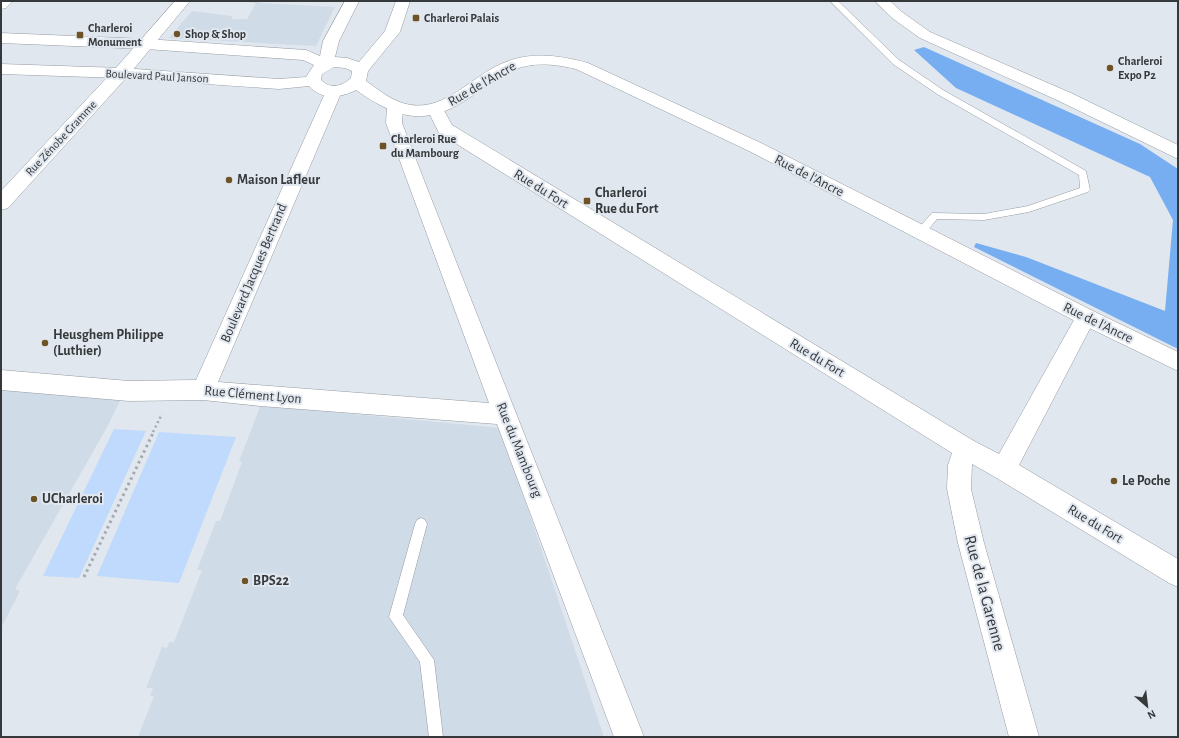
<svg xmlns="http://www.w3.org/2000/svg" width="1179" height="738" viewBox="0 0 1179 738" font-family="'Alegreya Sans',sans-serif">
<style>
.built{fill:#d0dbe8}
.green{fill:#bfdafc}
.forest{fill:#76aef1}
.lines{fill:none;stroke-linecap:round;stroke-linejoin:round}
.lane-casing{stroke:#959ba2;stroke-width:1}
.street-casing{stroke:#959ba2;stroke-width:1}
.secondary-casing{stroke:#959ba2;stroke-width:1}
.path-far1{stroke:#a4a9af;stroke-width:2.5;stroke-dasharray:2 3;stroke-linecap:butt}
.path{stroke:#a4a9af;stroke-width:3;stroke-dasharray:2.5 3.5;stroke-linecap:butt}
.lane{fill:#fff;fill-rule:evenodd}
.street{fill:#fff;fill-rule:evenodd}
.secondary{fill:#fff;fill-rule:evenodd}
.poi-dot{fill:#6e5326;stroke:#e1e7ef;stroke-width:1.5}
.labels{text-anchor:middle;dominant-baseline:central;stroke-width:4;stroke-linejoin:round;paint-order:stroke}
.far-poi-label{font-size:12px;font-weight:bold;fill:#36393c;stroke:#e1e7ef;text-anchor:start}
.far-street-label{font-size:12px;fill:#36393c;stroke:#e1e7ef}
.street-label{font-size:14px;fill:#36393c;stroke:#e1e7ef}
.poi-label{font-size:14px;font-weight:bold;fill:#36393c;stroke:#e1e7ef;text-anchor:start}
.near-street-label{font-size:17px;fill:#36393c;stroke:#e1e7ef}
</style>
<rect width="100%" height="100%" fill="#e1e7ef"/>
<g class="built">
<path d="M 243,1 L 261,1 L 260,3 L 335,7 L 316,46 L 169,38 L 192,11 L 232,16 L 232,19 L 247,19 L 256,3 Z"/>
<path d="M 1,388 L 121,399 L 106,429 L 15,589 L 20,591 L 1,628 Z"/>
<path d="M 258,405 L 501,428 L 604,737 L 138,737 L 154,696 L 150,696 L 153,688 L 146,688 L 162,647 L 167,648 L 169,642 L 174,642 L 202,570 L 197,570 L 216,521 L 220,521 L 242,462 L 239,461 L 260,407 Z"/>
</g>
<g class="green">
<path d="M 114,429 L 146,431 L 79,578 L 43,576 Z"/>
<path d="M 159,432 L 236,437 L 179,583 L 97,576 Z"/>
</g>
<path class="forest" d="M 924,47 L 1140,144 L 1178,169 L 1178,349 L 974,247 L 976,243 L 1026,257 L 1165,311 L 1173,220 L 1150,177 L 956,88 L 914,50 Z"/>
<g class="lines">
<g class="lane-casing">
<g id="lane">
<path d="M 830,1 L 838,1 L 899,60 L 943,90 L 1086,171 L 1090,190 L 1088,192 L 1029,212 L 984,220 L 937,219 L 923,236 L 917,236 L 915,233 L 917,230 L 932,213 L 984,214 L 1028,206 L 1080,188 L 1079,175 L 937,94 L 893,64 Z"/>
<path d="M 421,518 L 425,520 L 427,524 L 403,615 L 434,660 L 443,737 L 429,737 L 420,662 L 389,617 L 415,524 L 417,520 Z"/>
</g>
</g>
<g class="street-casing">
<g id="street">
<path d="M 1,1 L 13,1 L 6,8 L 1,9 Z"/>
<path d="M 175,1 L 190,1 L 127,77 L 8,208 L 1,210 L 1,191 L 115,69 Z"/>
<path d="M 334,86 L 340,87 L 342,91 L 218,382 L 489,403 L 386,123 L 387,107 L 389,103 L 395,102 L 401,103 L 403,107 L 402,123 L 427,188 L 644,737 L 614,737 L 497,424 L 260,406 L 203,400 L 129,401 L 1,390 L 1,370 L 129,381 L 196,380 L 326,91 L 328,87 Z"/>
<path d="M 435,104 L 441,105 L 452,125 L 974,441 L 999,454 L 1079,311 L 1086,308 L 1093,311 L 1096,317 L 1019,465 L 1178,559 L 1178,587 L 1169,583 L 995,477 L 972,464 L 971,489 L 984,543 L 1039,737 L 1009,737 L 958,543 L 947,489 L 948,465 L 952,453 L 439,133 L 427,109 L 429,105 Z"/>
</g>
</g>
<g class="secondary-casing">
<g id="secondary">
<path d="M 345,1 L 359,1 L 339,41 L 335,57 L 347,58 L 359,62 L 385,31 L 396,1 L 410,1 L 400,32 L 368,71 L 366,81 C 379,90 394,103 411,105 C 446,110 471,77 501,64 C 529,51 558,55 588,63 L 761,143 L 1093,311 L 1178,352 L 1178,371 L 1079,323 L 749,151 L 576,69 C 559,65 540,62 522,67 C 505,72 490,84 475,94 C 429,127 400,121 356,90 C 341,98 321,100 309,86 L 279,89 L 121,78 L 1,74 L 1,64 L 121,68 L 279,79 L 306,77 L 314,65 L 303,60 L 146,49 L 1,43 L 1,33 L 146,39 L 306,50 L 320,56 L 323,41 ZM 334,67 L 345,68 L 352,71 L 351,78 C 342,86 331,90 321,80 L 322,74 Z"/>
<path d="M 875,1 L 890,1 L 902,12 L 930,32 L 1071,93 L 1178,145 L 1178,159 L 1059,101 L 920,38 L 892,18 Z"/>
</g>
</g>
<path class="path-far1" d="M 153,432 L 162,414"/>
<path class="path" d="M 84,577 L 154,431"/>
<use href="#lane" class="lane"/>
<use href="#street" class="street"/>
<use href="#secondary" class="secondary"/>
</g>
<g class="poi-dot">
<rect x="412" y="14" width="8" height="8" rx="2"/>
<circle cx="177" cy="34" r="4"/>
<rect x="76" y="31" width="8" height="8" rx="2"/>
<circle cx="1110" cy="68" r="4"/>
<rect x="379" y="142" width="8" height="8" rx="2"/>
<circle cx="229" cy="180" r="4"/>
<rect x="583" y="197" width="8" height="8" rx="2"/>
<circle cx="45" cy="343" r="4"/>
<circle cx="1114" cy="481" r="4"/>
<circle cx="34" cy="499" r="4"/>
<circle cx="245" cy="581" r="4"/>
</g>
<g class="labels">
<g class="far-poi-label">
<text x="424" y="18">Charleroi Palais</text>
<text x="88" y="28">Charleroi<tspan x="88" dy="14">Monument</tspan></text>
<text x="185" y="34">Shop &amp; Shop</text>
<text x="1118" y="61">Charleroi<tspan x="1118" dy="14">Expo P2</tspan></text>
<text x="391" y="139">Charleroi Rue<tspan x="391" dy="14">du Mambourg</tspan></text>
</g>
<g class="far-street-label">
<text transform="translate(157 76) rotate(3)">Boulevard Paul Janson</text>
<text transform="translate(61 138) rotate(-47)">Rue Zénobe Gramme</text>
</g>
<g class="street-label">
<text transform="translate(482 84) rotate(-30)">Rue de l'Ancre</text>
<text transform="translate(809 176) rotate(27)">Rue de l'Ancre</text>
<text transform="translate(541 189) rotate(32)">Rue du Fort</text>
<text transform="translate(254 273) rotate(-67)">Boulevard Jacques Bertrand</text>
<text transform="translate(1098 323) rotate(26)">Rue de l'Ancre</text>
<text transform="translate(817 358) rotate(31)">Rue du Fort</text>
<text transform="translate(253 395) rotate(5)">Rue Clément Lyon</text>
<text transform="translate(519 450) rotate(68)">Rue du Mambourg</text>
<text transform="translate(1095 524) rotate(31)">Rue du Fort</text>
</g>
<g class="poi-label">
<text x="237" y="180">Maison Lafleur</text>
<text x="595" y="193">Charleroi<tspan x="595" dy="16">Rue du Fort</tspan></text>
<text x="53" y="335">Heusghem Philippe<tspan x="53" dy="16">(Luthier)</tspan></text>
<text x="1122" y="481">Le Poche</text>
<text x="42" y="499">UCharleroi</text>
<text x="253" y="581">BPS22</text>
</g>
<g class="near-street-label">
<text transform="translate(985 593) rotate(75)">Rue de la Garenne</text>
</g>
</g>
<rect width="1179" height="738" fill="none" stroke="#36393c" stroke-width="4"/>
<g transform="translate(1147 706) rotate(152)" stroke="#e1e7ef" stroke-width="3" paint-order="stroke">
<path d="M0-3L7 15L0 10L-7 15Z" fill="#36393c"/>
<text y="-6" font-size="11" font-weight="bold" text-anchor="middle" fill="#36393c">N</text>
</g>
</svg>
